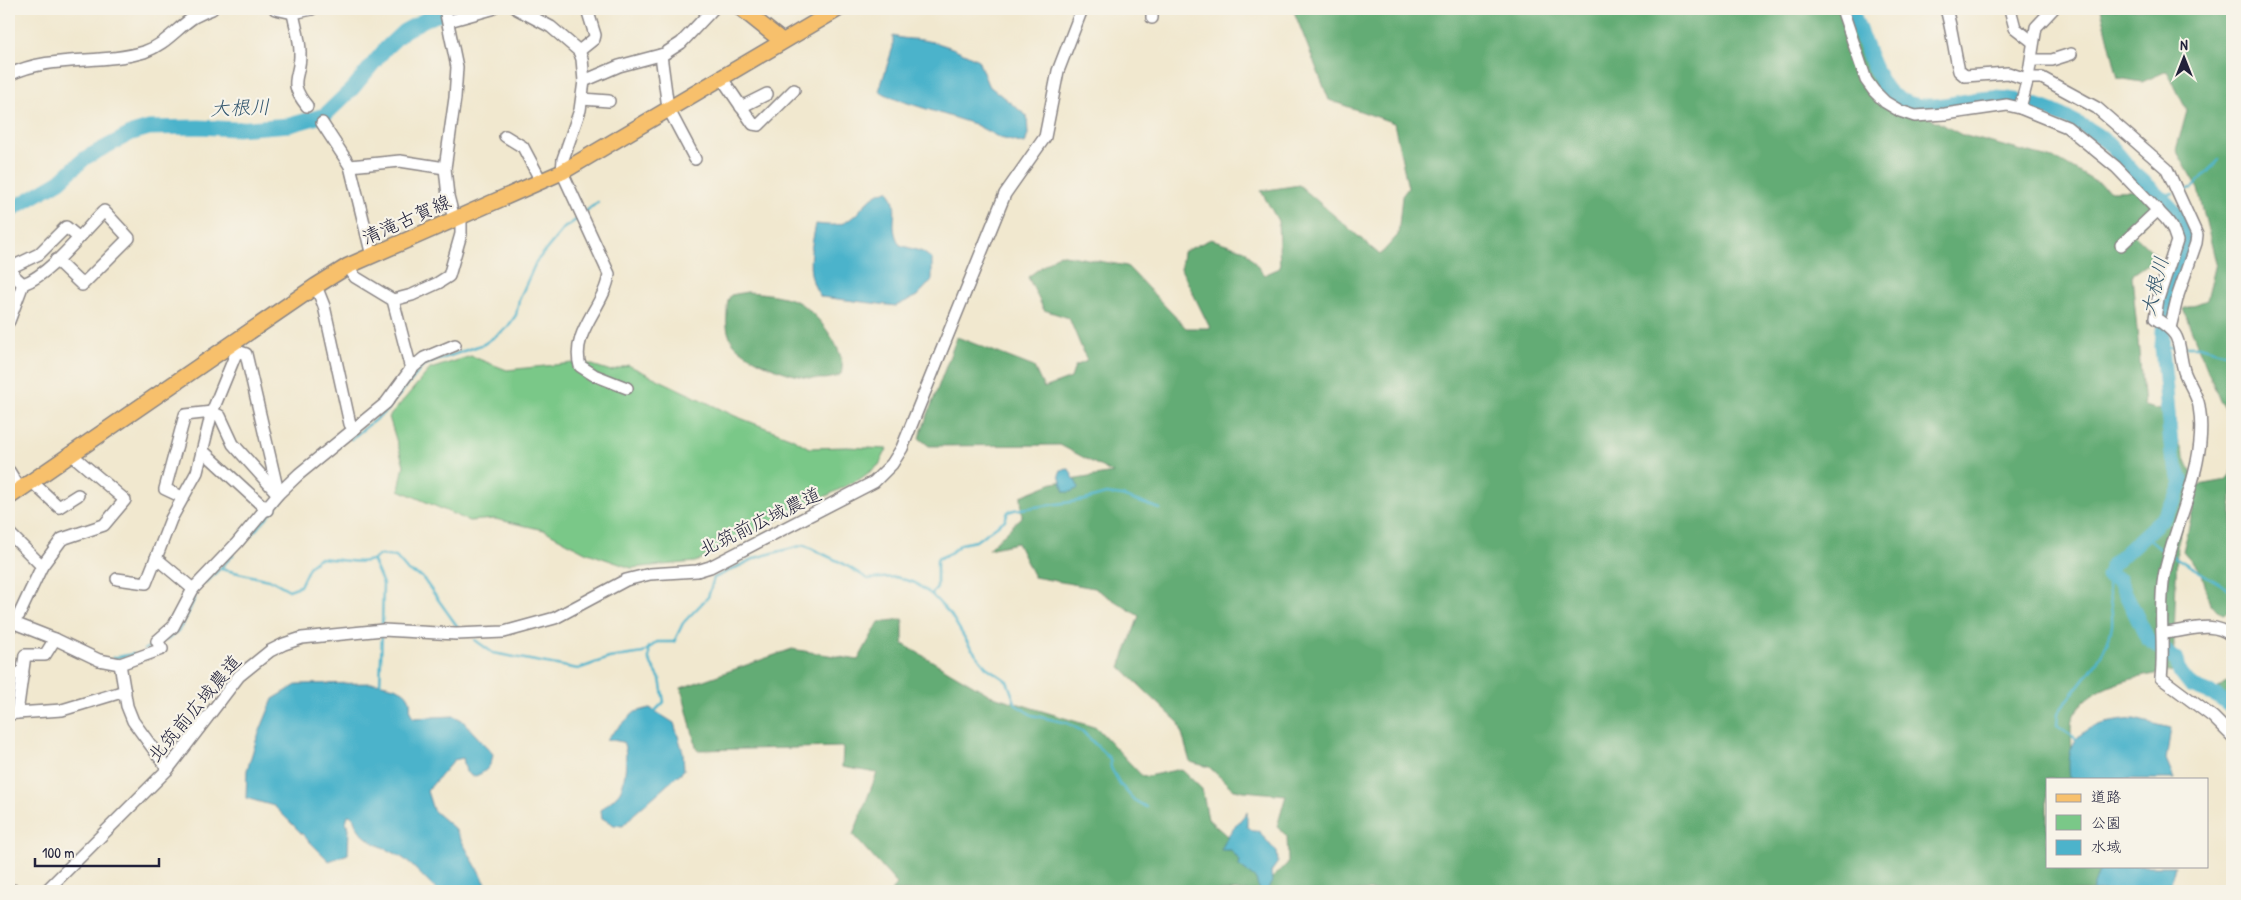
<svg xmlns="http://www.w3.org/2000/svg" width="2241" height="900" viewBox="0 0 2241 900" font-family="'Patrick Hand','Klee One',sans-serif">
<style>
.green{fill:#7ac888;stroke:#4e7562}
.forest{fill:#63ac74;stroke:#426758}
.water{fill:#4cb3cb;stroke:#376a83}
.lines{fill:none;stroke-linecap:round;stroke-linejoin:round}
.stream{stroke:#4cb3cb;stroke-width:2.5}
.river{stroke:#4cb3cb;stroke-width:15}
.minor-casing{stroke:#8a8585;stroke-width:14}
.major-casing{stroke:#8a8585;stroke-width:18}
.minor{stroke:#fff;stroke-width:11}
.major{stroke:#f7c06c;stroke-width:15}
.labels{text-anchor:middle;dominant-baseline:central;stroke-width:4.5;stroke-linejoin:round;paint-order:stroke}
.street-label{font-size:19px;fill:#22223b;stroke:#f7f3e8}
.water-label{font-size:20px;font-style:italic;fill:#31556d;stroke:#f7f3e8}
</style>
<rect width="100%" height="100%" fill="#f7f3e8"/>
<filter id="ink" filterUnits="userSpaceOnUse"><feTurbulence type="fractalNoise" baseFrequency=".02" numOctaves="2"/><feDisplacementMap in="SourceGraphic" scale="10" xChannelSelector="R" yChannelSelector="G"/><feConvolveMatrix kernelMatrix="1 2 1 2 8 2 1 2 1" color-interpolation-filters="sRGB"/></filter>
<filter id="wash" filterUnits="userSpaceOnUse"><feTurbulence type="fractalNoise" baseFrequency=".0096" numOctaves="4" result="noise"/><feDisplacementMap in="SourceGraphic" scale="20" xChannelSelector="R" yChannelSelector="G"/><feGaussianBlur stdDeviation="1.12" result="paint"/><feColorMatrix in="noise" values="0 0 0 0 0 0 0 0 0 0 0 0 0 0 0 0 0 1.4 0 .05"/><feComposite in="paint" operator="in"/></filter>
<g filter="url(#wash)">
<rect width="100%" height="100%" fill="#f1e8cf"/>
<path class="green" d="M 471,356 L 507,370 L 583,362 L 611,371 L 628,365 L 735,416 L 792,438 L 809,448 L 847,447 L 887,449 L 879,465 L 860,479 L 695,562 L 631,568 L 585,552 L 544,530 L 495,519 L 469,521 L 399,490 L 404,465 L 389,417 L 430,369 Z"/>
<g class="forest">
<path d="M 1293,9 L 1825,9 L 1848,12 L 1881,92 L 1962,135 L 2060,161 L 2111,191 L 2150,190 L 2163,208 L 2133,233 L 2158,257 L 2132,275 L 2144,406 L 2164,411 L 2194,478 L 2177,546 L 2173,671 C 2142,676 2083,685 2072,720 C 2069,731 2074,766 2074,779 L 2047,779 L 2047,866 L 2116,866 L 2099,891 L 891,891 L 897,884 L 853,835 L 877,773 L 842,767 L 843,747 L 697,750 L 681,688 L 792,649 L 858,660 L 879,622 L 903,619 L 903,644 L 990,695 L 1097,728 L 1143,777 L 1181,769 L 1202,789 L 1208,819 L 1257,863 L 1270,880 L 1288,863 L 1287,836 L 1277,827 L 1286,795 L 1234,790 L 1209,767 L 1190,762 L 1179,723 L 1120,667 L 1139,616 L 1094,588 L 1034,577 L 1017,543 L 988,549 L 1022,517 L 1021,496 L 1053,483 L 1113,473 L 1060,445 L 929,446 L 919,438 L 957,337 L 1034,367 L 1044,388 L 1071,378 L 1075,366 L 1087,361 L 1069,318 L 1044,310 L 1028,277 L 1059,254 L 1127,266 L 1186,328 L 1210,328 L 1181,269 L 1183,252 L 1211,239 L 1245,250 L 1264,275 L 1280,268 L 1278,221 L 1261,191 L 1299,185 L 1380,255 L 1398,235 L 1402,196 L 1408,188 L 1394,123 L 1329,100 Z"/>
<path d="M 2101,9 L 2232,9 L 2232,418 L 2220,401 L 2183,309 L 2207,300 L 2216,263 L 2198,189 L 2176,150 L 2187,111 L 2167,71 L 2142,82 L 2118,78 Z"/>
<path d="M 747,292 C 763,293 782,295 796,301 C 815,310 849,352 841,374 C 819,390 753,364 735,345 C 727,336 726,325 727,313 C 727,307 727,300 731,295 Z"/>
<path d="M 2232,470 L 2232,611 L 2223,614 L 2210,605 L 2202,573 L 2183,551 L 2199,485 L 2227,480 Z"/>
<path d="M 2232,677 L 2232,704 L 2218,688 Z"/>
</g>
<g class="water">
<path d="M 893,36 C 906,40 915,38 927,41 C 946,44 962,52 978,60 L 988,85 L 1027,116 L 1028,134 L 1025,144 L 1000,138 L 974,124 L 895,99 L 879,91 L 893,47 Z"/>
<path d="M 888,190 C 903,212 886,222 900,245 L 923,252 L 932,259 L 932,280 L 917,296 L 896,306 L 821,297 C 804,275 811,249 816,224 C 826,225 838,227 847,221 C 863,212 866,195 888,190 Z"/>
<path d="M 1069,469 L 1079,488 L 1070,492 L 1064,492 L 1059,475 L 1061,470 Z"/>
<path d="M 376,683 C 386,685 405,687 409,698 C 412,705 408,709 413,718 L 454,716 L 462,720 L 493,754 C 491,768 486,772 473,777 L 466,772 L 463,758 L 454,760 L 427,791 L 433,810 L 455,829 L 490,891 L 438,891 C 426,881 416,868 404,859 C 385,845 360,844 353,816 L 348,815 L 346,822 L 349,828 L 348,854 L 329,861 L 274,806 L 246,798 L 247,770 L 257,738 L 273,699 L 298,684 Z"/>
<path d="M 650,708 L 674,723 L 683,752 L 684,770 L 634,814 L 623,826 L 614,825 L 602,818 L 601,810 C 607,804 614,799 619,793 C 626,784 628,750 623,742 L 606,739 L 635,712 Z"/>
<path d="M 2134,719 L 2171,728 L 2166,760 L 2174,779 L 2070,779 C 2063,729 2093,723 2134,719 Z"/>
<path d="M 1247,812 L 1247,826 L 1253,831 L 1259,831 L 1272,847 L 1277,851 L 1278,862 L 1271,872 L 1272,882 L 1266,891 L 1259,891 L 1256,879 L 1239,866 L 1240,861 L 1231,850 L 1221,850 L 1229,834 Z"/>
<path d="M 2101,866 L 2175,866 L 2169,891 L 2092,891 Z"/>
</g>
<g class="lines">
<g class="stream">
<path d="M 2181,190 L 2192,188 L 2219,160"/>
<path d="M 2160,197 L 2173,193"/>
<path d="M 585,212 L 598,202"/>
<path d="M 2183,346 L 2200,346 L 2232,355"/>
<path d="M 2162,347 L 2175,347"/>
<path d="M 351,439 L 386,411 L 424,365 L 484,344 L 507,328 L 516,315 L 519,300 L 536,262 L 564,228 L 579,218"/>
<path d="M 2145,535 L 2166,553"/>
<path d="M 245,542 L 295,486"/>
<path d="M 2173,556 L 2232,591"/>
<path d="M 373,561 L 383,584 L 382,628"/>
<path d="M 221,569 L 273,581 L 289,590 L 300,586 L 310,565 L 319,558 C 335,558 369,568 379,555 L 396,557 L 408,571 L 422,577 L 457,626"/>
<path d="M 206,583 L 233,555"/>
<path d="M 932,594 L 937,587 L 937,559 L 949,554 L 961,544 L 976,541 L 1005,520 L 1008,512 L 1014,510 L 1085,500 L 1106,494 L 1122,496 L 1160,509"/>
<path d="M 475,640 L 493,653 L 578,669 L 609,658 L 643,653 L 657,642 L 674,642 L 683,623 L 708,597 L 714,578 L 758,557 L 804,545 L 844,564 L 868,579 L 896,577 L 915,583 L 932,595 L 951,615 L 969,645 L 986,667 L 1007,681 L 1016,705 L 1032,715 L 1067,723 L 1082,731 L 1110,759 L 1111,768 L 1120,784 L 1134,800 L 1146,807"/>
<path d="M 163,641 C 181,636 188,613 195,597"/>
<path d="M 649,647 L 649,660 L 660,679 L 664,702 L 654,712"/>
<path d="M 145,649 L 155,644"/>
<path d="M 113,658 L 133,654"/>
<path d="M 380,685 L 382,633"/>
<path d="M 2079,741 L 2057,725 L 2058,713 C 2076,687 2107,658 2112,626 C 2114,608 2106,591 2108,576"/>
</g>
<g class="river">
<path d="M 1851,9 C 1860,29 1876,82 1891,94 C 1922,118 1957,99 1991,98 C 2027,96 2082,121 2109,144 C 2118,153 2125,164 2134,173 C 2154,191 2174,208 2189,230 L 2164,318 L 2162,347 L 2172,456 L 2182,482 L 2175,501 L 2163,518 L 2112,565 L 2108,576 L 2119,580 L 2147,638 L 2177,661 L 2180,672 L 2191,686 L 2217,696 L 2232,708"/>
<path d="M 9,211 L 60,181 L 85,158 L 132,133 L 149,128 L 199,127 L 235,129 L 290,125 L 325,115 L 353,88 L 386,48 L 404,31 L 426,19 L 455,9"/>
</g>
</g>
</g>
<g filter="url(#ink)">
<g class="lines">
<g class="minor-casing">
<g id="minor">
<path d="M 275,9 L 293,13 L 312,9"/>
<path d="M 445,9 L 457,67 L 455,98 L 445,168 L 448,196 L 454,219"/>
<path d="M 517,9 L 551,27 L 579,51 L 582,59 L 584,81 L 580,110 L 563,159 L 562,172 L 609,274 C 605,306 570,332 580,366 L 594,375 L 627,388"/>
<path d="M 1842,9 L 1866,80 L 1874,91 L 1885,102 L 1900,111 L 1915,116 L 1945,114 L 2007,105 L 2020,108 L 2067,127 L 2116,167 L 2166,219 L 2172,227 L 2177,241 L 2158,299 L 2155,318 C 2185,337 2176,341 2184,371 C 2188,383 2197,394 2199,406 C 2209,462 2175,521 2164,576 C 2158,609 2165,644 2161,678 L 2213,717 L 2232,736"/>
<path d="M 1946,9 C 1952,29 1954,50 1959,71 L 1965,76 L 2008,73 L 2023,78 L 2042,78 L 2097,108 L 2167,169 L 2197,235 L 2196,243 L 2178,295 L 2170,328"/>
<path d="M 2010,9 L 2015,28 L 2033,42"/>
<path d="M 293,13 C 295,25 300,39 300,52 C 301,79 286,80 307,106"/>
<path d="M 1152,18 L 1152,9"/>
<path d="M 449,21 L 492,9"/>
<path d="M 579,51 L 594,39 L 595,35 L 587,9"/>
<path d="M 661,55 L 668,108 L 695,159"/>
<path d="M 2032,60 L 2052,60 L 2071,54"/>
<path d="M 9,75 C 50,54 101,65 144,52 C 165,45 177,28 194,17 C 200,14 206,11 212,9"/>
<path d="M 721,77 L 753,124 L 759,125 L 794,90"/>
<path d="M 584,81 L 619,66 L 664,54 L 681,43 L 713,9"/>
<path d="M 582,99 L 609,101"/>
<path d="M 741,107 L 767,94"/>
<path d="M 2020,108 L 2028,78 L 2036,27 L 2053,9"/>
<path d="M 322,123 L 350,166 L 372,256"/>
<path d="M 505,136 L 523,147 L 541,181"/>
<path d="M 350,166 L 400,161 L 445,168"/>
<path d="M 2121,245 L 2158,210"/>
<path d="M 23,284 L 13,275 L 12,267 L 39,254 L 66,227 L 78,237"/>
<path d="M 316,286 L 324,306 L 350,424 L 356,428"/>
<path d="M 393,300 L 412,295 L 438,283 L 449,276 L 461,234 L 461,216"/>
<path d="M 9,321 L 23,284 C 50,275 83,232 104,211 L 129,238 L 82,285 L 56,260"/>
<path d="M 237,351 L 246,354 L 278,492"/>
<path d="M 411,369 L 424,358 L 455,345"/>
<path d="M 203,451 L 267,510"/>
<path d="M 9,471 L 20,489"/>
<path d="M 31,481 L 59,507 L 78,495"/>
<path d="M 182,497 L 165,489 L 185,415 L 212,412 L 220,416 L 233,444 L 278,494"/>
<path d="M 9,533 L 42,566 L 62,539 L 104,525 L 125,500 L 71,454"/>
<path d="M 117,579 L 146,583 L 156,558"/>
<path d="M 193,589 L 156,558 L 171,519 L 197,472 L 212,412 L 237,351 L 233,344"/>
<path d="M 19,615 L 42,566"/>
<path d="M 9,621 L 55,639 L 99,660 L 120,664 L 162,649 L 157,641 L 173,627 L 193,589 L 237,543 L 278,494 L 299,474 L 386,403 L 411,369 L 393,300 L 355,277 L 348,266"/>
<path d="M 2163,633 C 2187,632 2211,619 2232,636"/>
<path d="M 120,664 L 127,706 L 133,721 L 168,769"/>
<path d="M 9,673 L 23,674"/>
<path d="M 17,713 L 62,710 L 125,691"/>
<path d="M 9,714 L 17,713 L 25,655 L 45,655 L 55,639"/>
<path d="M 9,890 L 17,891"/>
<path d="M 46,891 L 168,769 L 239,676 L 270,651 L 284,644 L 302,638 L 383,630 L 456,634 L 504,632 L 555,618 L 626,580 L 650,574 L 697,571 L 710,567 L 874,482 L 892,464 L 902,448 L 1005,194 L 1045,137 L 1058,71 L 1082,9"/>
</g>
</g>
<g class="major-casing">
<g id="major">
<path d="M 742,9 L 782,41"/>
<path d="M 9,497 L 316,286 L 348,266 L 562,172 L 838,9"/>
</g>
</g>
<use href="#minor" class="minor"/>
<use href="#major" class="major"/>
</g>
</g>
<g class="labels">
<g class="street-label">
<text transform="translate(406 219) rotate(-24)">清滝古賀線</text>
<text transform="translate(760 521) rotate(-26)">北筑前広域農道</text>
<text transform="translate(194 708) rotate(-50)">北筑前広域農道</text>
</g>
<g class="water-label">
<text transform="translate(240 107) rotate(-2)">大根川</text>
<text transform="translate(2154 286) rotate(-76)">大根川</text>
</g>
</g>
<rect width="2241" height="900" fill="none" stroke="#f7f3e8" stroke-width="30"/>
<rect x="2046" y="778" width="162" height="90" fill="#f7f3e8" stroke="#a29fa3"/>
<rect x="2056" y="794" width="25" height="8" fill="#f7c06c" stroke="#a29fa3"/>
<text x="2091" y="802" font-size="15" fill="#22223b">道路</text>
<rect x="2056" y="815" width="25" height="15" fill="#7ac888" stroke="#a29fa3"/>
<text x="2091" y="828" font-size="15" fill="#22223b">公園</text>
<rect x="2056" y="840" width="25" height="15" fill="#4cb3cb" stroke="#a29fa3"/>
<text x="2091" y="852" font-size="15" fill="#22223b">水域</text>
<g transform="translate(2184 58)" stroke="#f7f3e8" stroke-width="4" paint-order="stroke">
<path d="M0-4L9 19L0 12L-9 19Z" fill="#22223b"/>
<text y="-8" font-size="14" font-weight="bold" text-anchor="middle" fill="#22223b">N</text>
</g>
<path d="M35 858v8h124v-8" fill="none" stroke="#22223b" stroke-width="2.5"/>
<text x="42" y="858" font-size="15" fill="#22223b" stroke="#f7f3e8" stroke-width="4" paint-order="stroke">100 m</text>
</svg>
